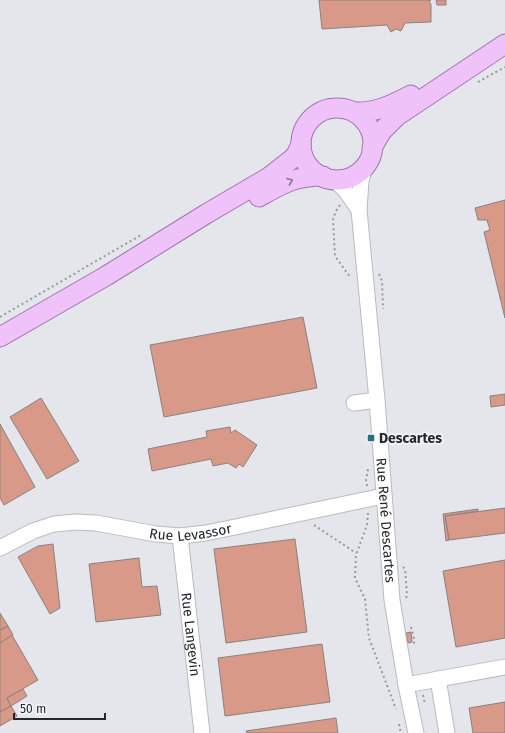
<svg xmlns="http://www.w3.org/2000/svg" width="505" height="733" viewBox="0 0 505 733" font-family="'Fira Sans',sans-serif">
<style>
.building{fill:#d89989;stroke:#898280}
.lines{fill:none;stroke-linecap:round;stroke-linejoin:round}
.minor-casing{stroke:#b9bbc1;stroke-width:17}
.major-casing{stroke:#a272ae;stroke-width:21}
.path{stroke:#98999e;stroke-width:2;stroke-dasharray:2 3;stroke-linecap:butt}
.minor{stroke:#fff;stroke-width:15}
.major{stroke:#efc3fa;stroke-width:19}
.oneway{stroke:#8a7592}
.poi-dot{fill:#2a6f7f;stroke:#f1f3f9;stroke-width:1.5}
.labels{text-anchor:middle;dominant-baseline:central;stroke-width:3.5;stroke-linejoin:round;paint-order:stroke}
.poi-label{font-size:14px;font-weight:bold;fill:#262729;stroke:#f1f3f9;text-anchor:start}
.street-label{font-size:14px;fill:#262729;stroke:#f1f3f9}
</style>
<rect width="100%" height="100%" fill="#e4e6ec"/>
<g class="building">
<path d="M 319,0 L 431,0 L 429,1 L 431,4 L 431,22 L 405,23 L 401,31 L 396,29 L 391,32 L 387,25 L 322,29 Z"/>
<path d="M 436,0 L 446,0 L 446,5 L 437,5 Z"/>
<path d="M 505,200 L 505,318 L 484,232 L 490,230 L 487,220 L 478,220 L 475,208 Z"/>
<path d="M 303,317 L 317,388 L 164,417 L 150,345 Z"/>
<path d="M 505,394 L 505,405 L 491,407 L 490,396 Z"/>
<path d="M 41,398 L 79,461 L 47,479 L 10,417 Z"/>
<path d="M 0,424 L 35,487 L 4,505 L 0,498 Z"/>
<path d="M 230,427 L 231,433 L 235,430 L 257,445 L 243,467 L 239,464 L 236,468 L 228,463 L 213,466 L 211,459 L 152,471 L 148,449 L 207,437 L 206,431 Z"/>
<path d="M 505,508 L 505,533 L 449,540 L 445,516 Z"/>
<path d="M 478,509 L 478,511 L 445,516 L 449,540 L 446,541 L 443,514 Z"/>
<path d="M 295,539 L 307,632 L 226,643 L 214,549 Z"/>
<path d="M 53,544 L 60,608 L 50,614 L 18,557 L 38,546 Z"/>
<path d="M 139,558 L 142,587 L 157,586 L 161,615 L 96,622 L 89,564 Z"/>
<path d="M 505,560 L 505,638 L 456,647 L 443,571 Z"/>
<path d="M 0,613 L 8,626 L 0,630 Z"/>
<path d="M 8,626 L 13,635 L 0,643 L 0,630 Z"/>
<path d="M 411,632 L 412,642 L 408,643 L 406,633 Z"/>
<path d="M 12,635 L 38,680 L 7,698 L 11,706 L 0,712 L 0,643 Z"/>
<path d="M 322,644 L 330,702 L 225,716 L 218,658 Z"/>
<path d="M 23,689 L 27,696 L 11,706 L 7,698 Z"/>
<path d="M 505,702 L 505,733 L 473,733 L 469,708 Z"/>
<path d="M 11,706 L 17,716 L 0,726 L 0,712 Z"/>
<path d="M 336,718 L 338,733 L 247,733 L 246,731 Z"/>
</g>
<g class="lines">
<g class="minor-casing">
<g id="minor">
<path id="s1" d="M 365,166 L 361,181 L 359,210 L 377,400 L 392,600 L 406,685 L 416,733"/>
<path d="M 333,179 L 345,190 L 359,210"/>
<path d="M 354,403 L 377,400"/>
<path id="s2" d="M 180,536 L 202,733"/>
<path id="s3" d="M 0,548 L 33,531 L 54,524 L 76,522 L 96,523 L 156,534 L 180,536 L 206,533 L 240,526 L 383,496"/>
<path d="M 438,679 L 447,733"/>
<path d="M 406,685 L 505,667"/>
</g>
</g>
<g class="major-casing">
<g id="major">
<circle cx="337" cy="144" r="36"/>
<path d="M 354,112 C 375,113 392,105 411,95"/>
<path d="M 372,148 L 382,131 L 397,116 L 505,44"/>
<path d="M 259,197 C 282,184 295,176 323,176"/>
<path d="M 0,337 L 106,276 L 206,214 L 269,177 L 292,159 L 296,155 L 301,144"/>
</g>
</g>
<g class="path">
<path d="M 478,82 L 505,67"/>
<path d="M 340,205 L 336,211 L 333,220 L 335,256 L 350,277"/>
<path d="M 379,274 L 382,281 L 383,309"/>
<path d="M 0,317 L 141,235"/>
<path d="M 367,486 L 366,480 L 368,469"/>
<path d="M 368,513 L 367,525 L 356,555 L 355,578 L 365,599 L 369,638 L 396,709"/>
<path d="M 314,525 L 356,553"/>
<path d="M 403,567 L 405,569 L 407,595 L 406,598"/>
<path d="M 411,627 L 414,639 L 414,644"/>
<path d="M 423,695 L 425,704"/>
<path d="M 399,724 L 401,733"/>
</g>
<use href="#minor" class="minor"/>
<use href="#major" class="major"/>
</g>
<defs><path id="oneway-chevron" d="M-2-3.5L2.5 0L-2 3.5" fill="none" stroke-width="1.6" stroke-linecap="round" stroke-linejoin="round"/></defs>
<use class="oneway" href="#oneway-chevron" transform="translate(290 181) rotate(-21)"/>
<rect class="poi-dot" x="367" y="434" width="8" height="8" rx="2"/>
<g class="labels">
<g class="poi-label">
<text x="379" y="438">Descartes</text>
</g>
<g class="street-label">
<text stroke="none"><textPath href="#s1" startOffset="356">Rue René Descartes</textPath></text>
<text stroke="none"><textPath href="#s3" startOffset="197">Rue Levassor</textPath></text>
<text stroke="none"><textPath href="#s2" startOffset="99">Rue Langevin</textPath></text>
</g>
</g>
<path d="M14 713v6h91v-6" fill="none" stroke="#262729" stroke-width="2"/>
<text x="20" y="713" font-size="12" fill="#262729" stroke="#f1f3f9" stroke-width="3" paint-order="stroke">50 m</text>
</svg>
